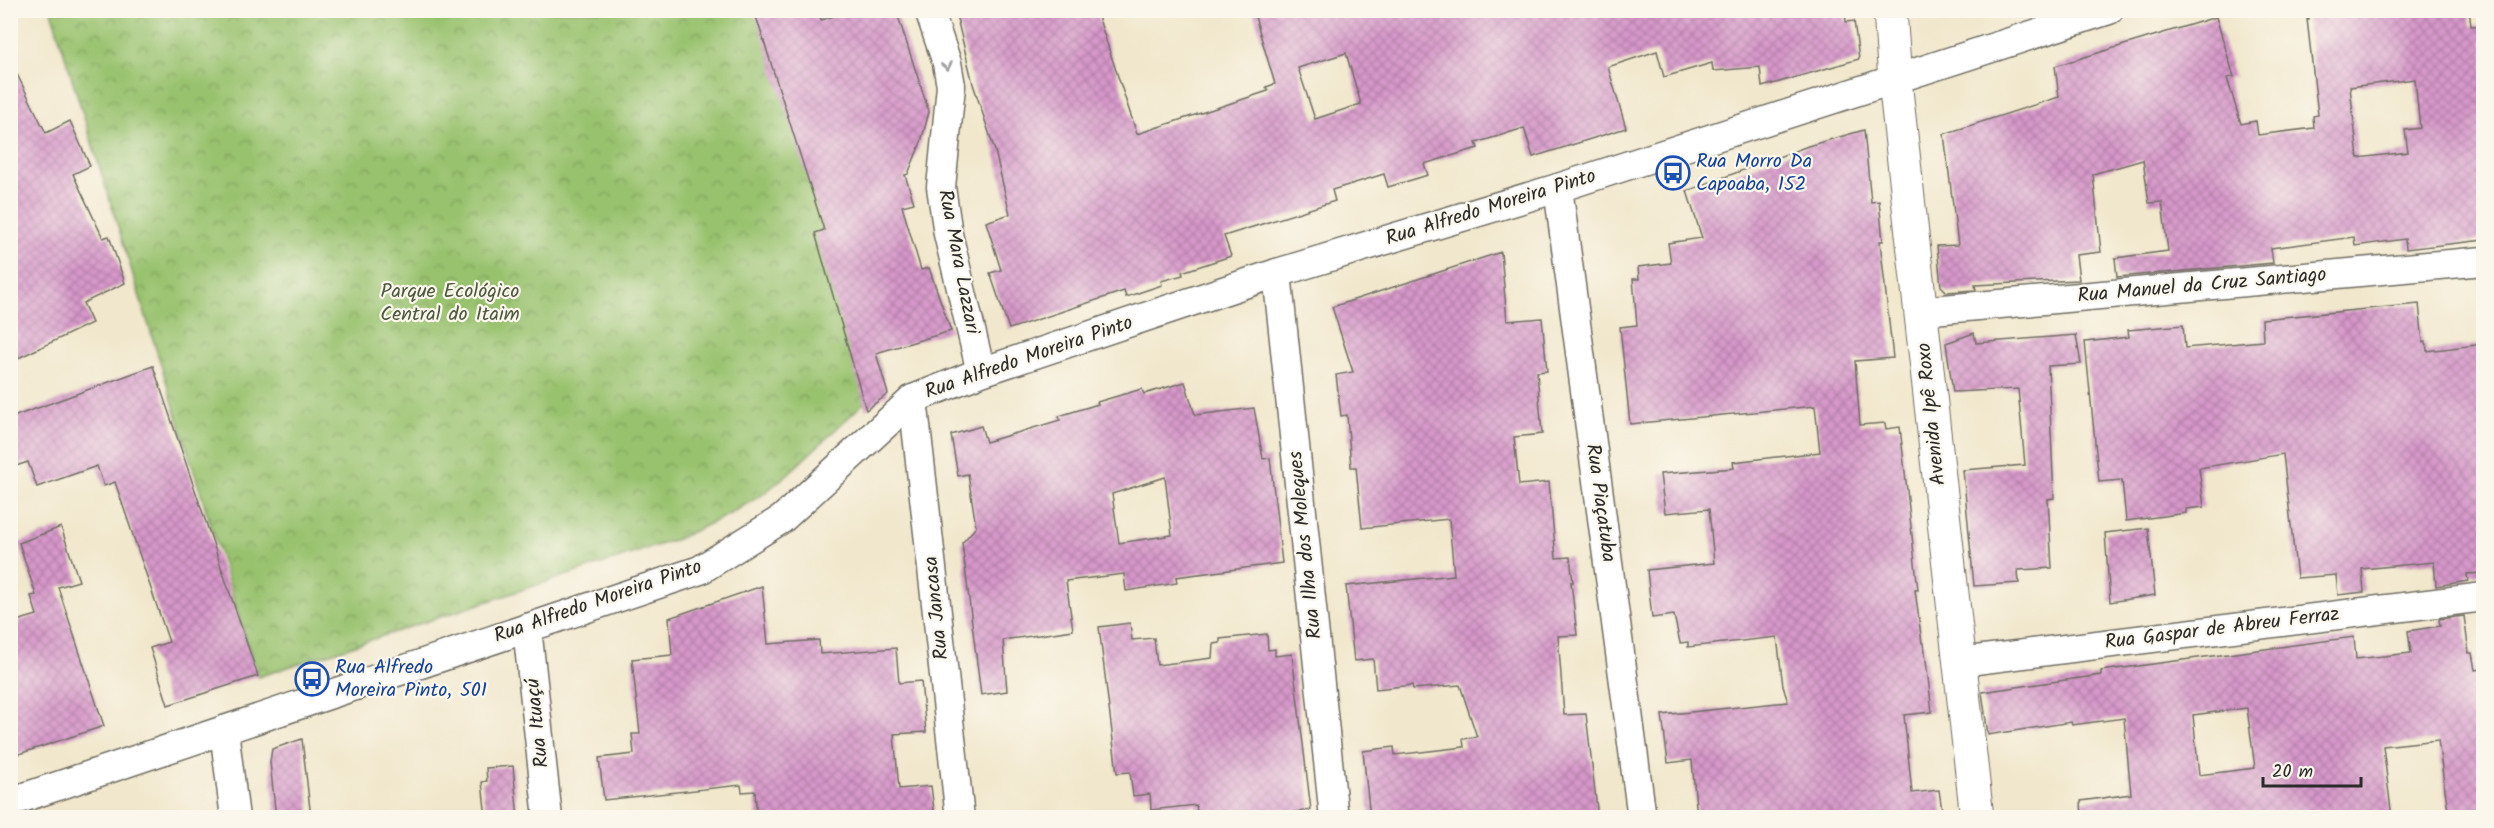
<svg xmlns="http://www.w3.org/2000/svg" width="2494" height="828" viewBox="0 0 2494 828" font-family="Kalam,sans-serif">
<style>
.park{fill:url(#park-crowns);stroke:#62764c;stroke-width:1.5}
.building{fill:url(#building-cross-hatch);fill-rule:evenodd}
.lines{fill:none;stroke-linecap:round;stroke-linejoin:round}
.street-casing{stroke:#706d63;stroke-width:31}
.secondary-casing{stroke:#706d63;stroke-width:35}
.street{stroke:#fff;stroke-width:28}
.secondary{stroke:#fff;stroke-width:33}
.oneway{stroke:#a0a0a0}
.labels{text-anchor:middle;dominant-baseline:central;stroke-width:4.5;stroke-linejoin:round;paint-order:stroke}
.transit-label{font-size:20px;fill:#164399;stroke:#fbf7ec;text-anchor:start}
.street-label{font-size:20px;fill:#2b2b2b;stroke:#fbf7ec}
.park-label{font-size:20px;fill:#4c583f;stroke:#fbf7ec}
</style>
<defs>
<pattern id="park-crowns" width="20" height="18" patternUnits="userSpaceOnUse" patternTransform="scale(1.5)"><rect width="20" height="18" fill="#99c26e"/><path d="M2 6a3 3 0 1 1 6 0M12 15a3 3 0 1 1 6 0" fill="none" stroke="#7d9e5b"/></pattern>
<pattern id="building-cross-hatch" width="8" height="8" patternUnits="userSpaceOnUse" patternTransform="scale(1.5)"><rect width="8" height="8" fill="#d798ca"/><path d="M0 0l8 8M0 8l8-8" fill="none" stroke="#af7ca4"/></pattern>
</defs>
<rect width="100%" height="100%" fill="#fbf7ec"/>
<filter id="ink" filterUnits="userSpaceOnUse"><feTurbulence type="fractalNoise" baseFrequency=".0167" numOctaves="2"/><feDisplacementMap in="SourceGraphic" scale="12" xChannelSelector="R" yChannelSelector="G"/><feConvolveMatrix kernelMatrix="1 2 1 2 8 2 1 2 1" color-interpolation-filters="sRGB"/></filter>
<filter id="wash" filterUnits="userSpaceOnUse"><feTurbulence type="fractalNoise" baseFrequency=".008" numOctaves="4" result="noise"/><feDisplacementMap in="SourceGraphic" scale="24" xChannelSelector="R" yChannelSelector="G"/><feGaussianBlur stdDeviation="1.35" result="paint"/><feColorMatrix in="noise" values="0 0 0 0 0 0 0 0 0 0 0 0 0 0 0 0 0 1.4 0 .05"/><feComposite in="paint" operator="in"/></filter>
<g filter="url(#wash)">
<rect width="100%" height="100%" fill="#f1e7cc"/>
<path class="park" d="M 51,11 L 763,11 L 882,373 L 867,400 L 788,474 L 762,495 L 728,515 L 677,539 L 258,677 Z"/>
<g id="blocks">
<g class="building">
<path d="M 754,10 L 819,10 L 821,20 L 855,10 L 896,10 L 929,112 L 921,142 L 908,174 L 905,175 L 914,203 L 902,206 L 921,270 L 929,268 L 951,331 L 876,353 L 888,394 L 866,410 L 815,233 L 824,230 Z"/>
<path d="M 955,10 L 1096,10 L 1137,134 L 1268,91 L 1266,87 L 1275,84 L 1253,10 L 1845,10 L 1846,22 L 1854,21 L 1859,59 L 1762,87 L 1760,67 L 1713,71 L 1712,63 L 1664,77 L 1657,51 L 1608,67 L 1626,128 L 1533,157 L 1524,128 L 1476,143 L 1478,148 L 1424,164 L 1428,175 L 1388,187 L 1384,174 L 1332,190 L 1335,201 L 1224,236 L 1231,256 L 1182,272 L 1183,275 L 1161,281 L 1162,285 L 1126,297 L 1124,291 L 1009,329 L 990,273 L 1001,270 L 986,222 L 1010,214 L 995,151 L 973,84 ZM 1346,53 L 1361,104 L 1315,119 L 1298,68 Z"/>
<path d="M 2339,10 L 2469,10 L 2471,26 L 2484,25 L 2484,240 L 2406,249 L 2405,239 L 2355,246 L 2354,237 L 2271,248 L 2273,263 L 2117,277 L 2115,258 L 2168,251 L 2162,202 L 2149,203 L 2143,160 L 2093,174 L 2101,252 L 2076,255 L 2079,280 L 1975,285 L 1976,290 L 1947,292 L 1941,286 L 1937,246 L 1958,245 L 1944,134 L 2059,97 L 2055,66 L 2216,17 L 2234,77 L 2227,78 L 2241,124 L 2256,121 L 2258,135 L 2314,128 L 2313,116 L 2318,115 L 2307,19 L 2309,19 L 2308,14 ZM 2415,79 L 2420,128 L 2405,130 L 2408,152 L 2358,158 L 2350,87 Z"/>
<path d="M 10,60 L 46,133 L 70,121 L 90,166 L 73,174 L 103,238 L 109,236 L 125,283 L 83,303 L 92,323 L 10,362 Z"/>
<path d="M 1864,130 L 1871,202 L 1879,201 L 1883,241 L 1880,241 L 1893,358 L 1855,361 L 1860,425 L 1885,423 L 1886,429 L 1900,427 L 1918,590 L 1915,590 L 1922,643 L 1924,643 L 1932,712 L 1904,715 L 1912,793 L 1939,790 L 1943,818 L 1697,818 L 1692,760 L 1668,763 L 1662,715 L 1788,702 L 1783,686 L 1777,637 L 1688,647 L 1688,642 L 1680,643 L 1674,615 L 1652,618 L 1647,570 L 1714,563 L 1709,509 L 1665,513 L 1660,474 L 1734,468 L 1733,462 L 1820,452 L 1815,406 L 1630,424 L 1620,327 L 1637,325 L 1633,279 L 1639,279 L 1638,267 L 1671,263 L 1668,243 L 1702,238 L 1687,191 L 1808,146 Z"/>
<path d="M 1501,252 L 1507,321 L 1542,318 L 1547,371 L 1537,372 L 1542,434 L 1514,437 L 1519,485 L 1549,482 L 1556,558 L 1570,557 L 1573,582 L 1571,582 L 1577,635 L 1558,636 L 1564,715 L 1586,714 L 1598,818 L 1370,818 L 1363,751 L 1394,747 L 1395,755 L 1464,747 L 1463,739 L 1477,737 L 1460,685 L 1413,689 L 1412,685 L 1376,689 L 1373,659 L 1354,661 L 1346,586 L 1454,575 L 1449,519 L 1362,528 L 1356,467 L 1351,467 L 1347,415 L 1341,416 L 1336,375 L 1353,372 L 1332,307 Z"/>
<path d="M 2419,304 L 2423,343 L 2426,342 L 2427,351 L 2484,344 L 2484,573 L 2467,574 L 2468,581 L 2436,586 L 2434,562 L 2362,569 L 2364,592 L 2338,595 L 2336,575 L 2297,578 L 2283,454 L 2199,468 L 2204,507 L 2186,509 L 2186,513 L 2126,521 L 2122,480 L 2099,482 L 2085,342 L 2129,337 L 2128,330 L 2183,325 L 2185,348 L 2263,341 L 2262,319 Z"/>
<path d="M 1974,333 L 1976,343 L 2076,335 L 2081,364 L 2048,366 L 2054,498 L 2048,499 L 2052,568 L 2018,570 L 2019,583 L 1974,586 L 1963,470 L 2025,465 L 2018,389 L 1953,392 L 1946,343 Z"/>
<path d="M 153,366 L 258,676 L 168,705 L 150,648 L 169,642 L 115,482 L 104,486 L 97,466 L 37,487 L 28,462 L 10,468 L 10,418 Z"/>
<path d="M 1185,382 L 1195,415 L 1254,408 L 1263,459 L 1270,458 L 1282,563 L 1176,577 L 1177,583 L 1126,591 L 1124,574 L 1066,581 L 1073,630 L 1003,640 L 1007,691 L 981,695 L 962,543 L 976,527 L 968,474 L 958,476 L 951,435 L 981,426 L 986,442 L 1060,420 L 1059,416 L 1098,404 L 1097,402 L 1142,389 L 1144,394 ZM 1165,477 L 1172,535 L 1119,543 L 1112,494 Z"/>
<path d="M 61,527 L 79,581 L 58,587 L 104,726 L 10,757 L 10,623 L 37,615 L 31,596 L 36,595 L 19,543 Z"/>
<path d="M 2148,528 L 2155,595 L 2110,602 L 2105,533 Z"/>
<path d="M 762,586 L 768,644 L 819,640 L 820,654 L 896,648 L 899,683 L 921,681 L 926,732 L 894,734 L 899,789 L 931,786 L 935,818 L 757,818 L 755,791 L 742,792 L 741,785 L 604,800 L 599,758 L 634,754 L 632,734 L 640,734 L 632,659 L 672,655 L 669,618 Z"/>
<path d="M 2464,616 L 2469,653 L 2472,653 L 2475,670 L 2484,669 L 2484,818 L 2449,818 L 2438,740 L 2383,746 L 2392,818 L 2082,818 L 2081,801 L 2131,794 L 2124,718 L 2072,725 L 2071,722 L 1988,735 L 1982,692 L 2101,675 L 2101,671 L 2354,637 L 2356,659 L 2411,653 L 2408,631 L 2440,626 L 2439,619 ZM 2247,708 L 2255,768 L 2199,775 L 2193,715 Z"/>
<path d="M 1130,623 L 1132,640 L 1154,638 L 1157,665 L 1212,658 L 1213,644 L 1220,643 L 1220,639 L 1267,634 L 1268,650 L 1275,649 L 1275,656 L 1292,654 L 1311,810 L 1252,818 L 1198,818 L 1196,805 L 1151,810 L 1150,794 L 1133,796 L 1130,772 L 1117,773 L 1099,627 Z"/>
<path d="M 302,739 L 311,818 L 276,818 L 270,762 L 272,749 Z"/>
<path d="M 513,766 L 518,818 L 486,818 L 482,782 L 487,781 L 486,768 Z"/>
</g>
</g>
</g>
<g filter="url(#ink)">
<use href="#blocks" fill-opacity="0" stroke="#706d63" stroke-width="1.5"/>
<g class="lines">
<g class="street-casing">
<g id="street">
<path d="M 929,10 L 947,63 L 951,86 L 941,187 L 948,234 L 981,372"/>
<path d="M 1558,188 L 1642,818"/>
<path d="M 1277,273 L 1334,818"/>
<path d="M 1921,311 L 2484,261"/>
<path d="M 913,399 L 960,818"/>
<path d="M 527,628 L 548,818"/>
<path d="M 1960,662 L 2484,597"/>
<path d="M 224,730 L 235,818"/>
<path d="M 10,802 L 700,570 L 782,519 L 913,399 L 981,372 L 1277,273 L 1558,188 L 2109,10"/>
</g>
</g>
<g class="secondary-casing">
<path id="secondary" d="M 1890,10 L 1895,81 L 1977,818"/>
</g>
<use href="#street" class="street"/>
<use href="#secondary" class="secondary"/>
</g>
<defs><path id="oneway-chevron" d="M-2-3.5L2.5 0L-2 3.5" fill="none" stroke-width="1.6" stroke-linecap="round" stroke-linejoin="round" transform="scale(1.5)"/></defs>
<use class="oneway" href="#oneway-chevron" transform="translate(947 66) rotate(77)"/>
</g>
<defs>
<g id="bus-ring" transform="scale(1.725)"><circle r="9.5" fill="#fbf7ec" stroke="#1a4fb4" stroke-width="1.5"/><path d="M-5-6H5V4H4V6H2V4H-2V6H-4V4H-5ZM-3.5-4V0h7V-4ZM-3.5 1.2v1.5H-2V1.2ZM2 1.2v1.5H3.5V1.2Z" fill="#1a4fb4"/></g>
</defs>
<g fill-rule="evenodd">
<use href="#bus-ring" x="1673" y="173"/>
<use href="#bus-ring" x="312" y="679"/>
</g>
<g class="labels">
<g class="transit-label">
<text x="1696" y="162">Rua Morro Da<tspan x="1696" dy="23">Capoaba, 152</tspan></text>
<text x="335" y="668">Rua Alfredo<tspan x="335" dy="23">Moreira Pinto, 501</tspan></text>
</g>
<g class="street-label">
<text transform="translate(1491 208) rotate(-17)">Rua Alfredo Moreira Pinto</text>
<text transform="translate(958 262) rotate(79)">Rua Mara Lazzari</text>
<text transform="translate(2202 286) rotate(-5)">Rua Manuel da Cruz Santiago</text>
<text transform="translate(1029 358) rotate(-19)">Rua Alfredo Moreira Pinto</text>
<text transform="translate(1932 414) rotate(-96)">Avenida Ipê Roxo</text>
<text transform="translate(1600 503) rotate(82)">Rua Piaçatuba</text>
<text transform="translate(1306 545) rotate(-96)">Rua Ilha dos Moleques</text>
<text transform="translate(598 602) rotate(-19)">Rua Alfredo Moreira Pinto</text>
<text transform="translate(937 608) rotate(-96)">Rua Jancasa</text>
<text transform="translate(2222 629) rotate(-7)">Rua Gaspar de Abreu Ferraz</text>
<text transform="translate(538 723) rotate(-96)">Rua Ituaçú</text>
</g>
<g class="park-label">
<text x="450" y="292">Parque Ecológico<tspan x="450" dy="23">Central do Itaim</tspan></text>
</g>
</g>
<rect width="2494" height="828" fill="none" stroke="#fbf7ec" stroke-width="36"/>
<path d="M2263 777v9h98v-9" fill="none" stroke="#2b2b2b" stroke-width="3"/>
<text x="2272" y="777" font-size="18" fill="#2b2b2b" stroke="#fbf7ec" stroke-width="4.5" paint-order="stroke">20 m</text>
</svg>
